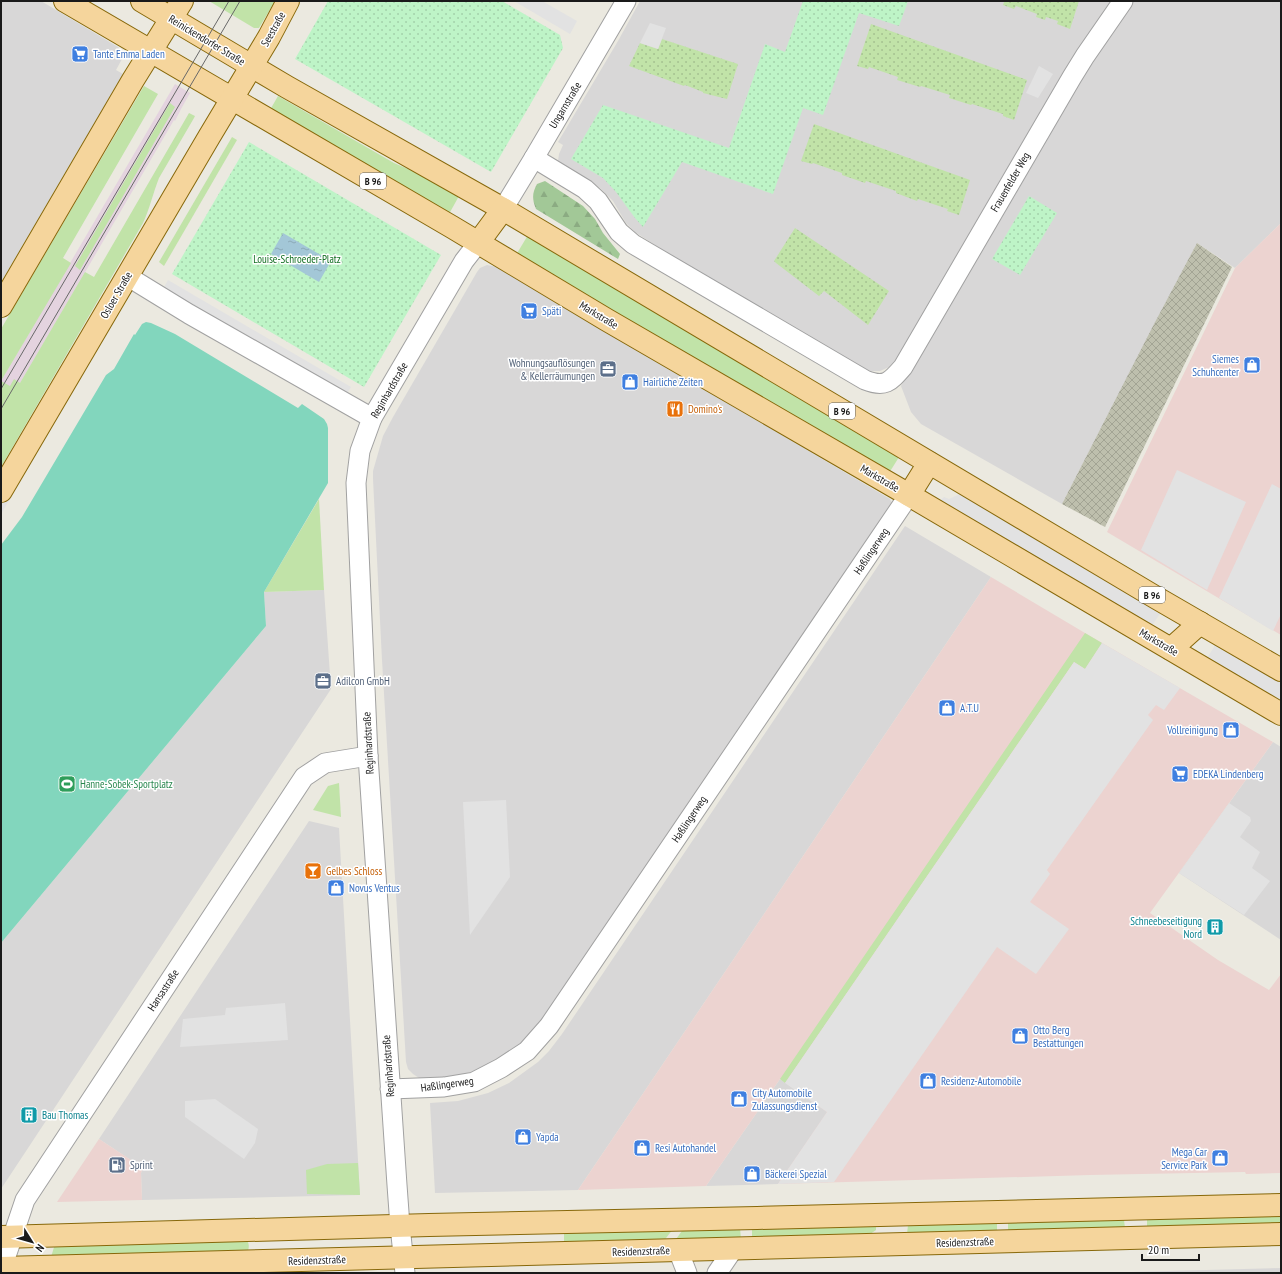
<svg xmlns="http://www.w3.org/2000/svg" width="1282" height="1274" viewBox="0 0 1282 1274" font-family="'PT Sans Narrow',sans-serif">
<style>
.residential{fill:#d8d7d7}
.commercial{fill:#ecd3d0}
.railway{fill:#e4d3df}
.construction{fill:url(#construction-cross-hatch)}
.grass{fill:#c1e3a8}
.forest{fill:url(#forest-firs)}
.park{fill:url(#park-dots)}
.garden{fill:url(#garden-dots)}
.pitch{fill:#82d6bd}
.parking{fill:#e2e2e2}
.water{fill:url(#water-ripples)}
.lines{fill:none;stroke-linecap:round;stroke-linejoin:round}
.minor-casing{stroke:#a1a1a1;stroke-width:21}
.major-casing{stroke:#87680a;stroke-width:24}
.minor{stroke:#fff;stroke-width:19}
.major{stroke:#f5d59c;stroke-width:22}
.tram{stroke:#686868;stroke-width:1}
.labels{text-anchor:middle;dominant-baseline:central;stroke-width:3;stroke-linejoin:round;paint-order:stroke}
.shield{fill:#fff;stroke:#5f5f5f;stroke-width:1}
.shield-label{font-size:10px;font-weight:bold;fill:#1a1a1a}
.street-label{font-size:11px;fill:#1a1a1a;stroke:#fff}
.shop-label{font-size:11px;fill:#366cbe;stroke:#fff;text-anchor:start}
.park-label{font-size:11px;fill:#126f21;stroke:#fff}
.service-label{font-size:11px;fill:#4e5e75;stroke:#fff;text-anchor:start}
.food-label{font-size:11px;fill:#c56008;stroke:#fff;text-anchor:start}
.leisure-label{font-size:11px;fill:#27864d;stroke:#fff;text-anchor:start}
.culture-label{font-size:11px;fill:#0d838f;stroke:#fff;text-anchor:end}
</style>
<defs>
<pattern id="construction-cross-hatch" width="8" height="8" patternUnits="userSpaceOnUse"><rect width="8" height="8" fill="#bebfad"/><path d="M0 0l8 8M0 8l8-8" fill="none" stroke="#a3a494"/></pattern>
<pattern id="forest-firs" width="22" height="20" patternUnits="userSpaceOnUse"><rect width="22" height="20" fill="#a2c897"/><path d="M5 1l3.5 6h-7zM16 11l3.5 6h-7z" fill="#8bab82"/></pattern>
<pattern id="park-dots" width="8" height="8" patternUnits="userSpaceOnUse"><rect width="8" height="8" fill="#bef4c7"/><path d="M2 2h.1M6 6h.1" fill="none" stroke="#a3d1aa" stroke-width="1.8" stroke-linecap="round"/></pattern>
<pattern id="garden-dots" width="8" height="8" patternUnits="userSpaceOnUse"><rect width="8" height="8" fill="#c1e3a8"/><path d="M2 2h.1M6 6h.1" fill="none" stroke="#a5c290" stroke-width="1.8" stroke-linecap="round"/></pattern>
<pattern id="water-ripples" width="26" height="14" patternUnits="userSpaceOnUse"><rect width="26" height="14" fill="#a3c7d7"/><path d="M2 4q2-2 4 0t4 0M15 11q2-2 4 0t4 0" fill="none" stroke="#8caab8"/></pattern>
</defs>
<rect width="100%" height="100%" fill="#ebe9e0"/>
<g class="residential">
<path d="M 1,1 L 41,1 L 118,47 L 122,51 L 123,55 L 122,59 L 116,70 L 123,74 L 1,282 Z"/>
<path d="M 640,1 L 1111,1 L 1090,32 L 900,355 L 889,367 L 880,371 L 872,371 L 863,369 L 672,256 L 635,232 L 626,223 L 613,201 L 600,188 L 558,161 L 559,154 L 563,145 L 558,142 L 618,41 Z"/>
<path d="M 1134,1 L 1281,1 L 1281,223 L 1235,268 L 1197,243 L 1062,504 L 921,424 L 911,412 L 901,386 L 1068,101 L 1095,57 Z"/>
<path d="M 487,265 L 497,267 L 890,499 L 892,503 L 891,506 L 540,1024 L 519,1046 L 481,1069 L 453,1077 L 439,1079 L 419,1078 L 413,1074 L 408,1069 L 406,1062 L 382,660 L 373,479 L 373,471 L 383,436 L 393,417 L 477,272 L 480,268 Z"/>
<path d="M 905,526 L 991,577 L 578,1190 L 435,1193 L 430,1103 L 458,1101 L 488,1093 L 509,1083 L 538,1062 L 549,1051 L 562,1034 Z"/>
<path d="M 324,590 L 331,689 L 1,1189 L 1,943 L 266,626 L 264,592 Z"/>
<path d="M 1273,742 L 1281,747 L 1281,940 L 1179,873 Z"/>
<path d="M 309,821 L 339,828 L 360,1195 L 142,1200 L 141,1173 L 143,1168 L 99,1139 Z"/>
<path d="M 780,1079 L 828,1112 L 778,1184 L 706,1186 Z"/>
<path d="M 1281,1268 L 1281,1273 L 1094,1273 L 1168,1271 Z"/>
</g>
<g class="commercial">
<path d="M 1281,223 L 1281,635 L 1107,532 L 1235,268 Z"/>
<path d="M 991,577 L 1085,633 L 1273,742 L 1150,913 L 1218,960 L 1269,990 L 1281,974 L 1281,1173 L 1246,1174 L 1245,1172 L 1090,1175 L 778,1184 L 827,1112 L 780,1079 L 706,1186 L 578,1190 Z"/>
<path d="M 99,1139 L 143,1168 L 141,1173 L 142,1200 L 57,1202 Z"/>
</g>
<path class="railway" d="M 175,84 L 190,93 L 181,109 L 175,121 L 174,120 L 1,416 L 1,381 Z"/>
<path class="construction" d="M 1197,243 L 1232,267 L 1105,527 L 1062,504 L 1153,326 Z"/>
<g class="grass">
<path d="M 209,1 L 275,1 L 259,28 L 254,28 Z"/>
<path d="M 144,86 L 158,94 L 63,258 L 71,263 L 1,381 L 1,329 Z"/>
<path d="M 278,96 L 394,163 L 422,175 L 459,196 L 449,214 L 270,110 Z"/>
<path d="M 170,103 L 175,107 L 80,270 L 75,266 Z"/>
<path d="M 189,113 L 195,116 L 194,118 L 159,178 C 153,193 150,208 143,223 L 1,467 L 1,381 L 10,386 L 14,379 L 20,383 L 85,272 L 94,277 Z"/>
<path d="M 232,137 L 237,140 L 164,266 L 159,262 Z"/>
<path d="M 528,235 L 901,454 L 889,473 L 516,255 Z"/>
<path d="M 319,499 L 324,590 L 264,592 Z"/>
<path d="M 1085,633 L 1102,643 L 1085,669 L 1074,662 L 785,1083 L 780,1079 Z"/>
<path d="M 339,783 L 341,817 L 313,810 L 328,786 Z"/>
<path d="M 358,1163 L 360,1195 L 307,1194 L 306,1170 L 327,1164 Z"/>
<path d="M 1281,1213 L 1281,1225 L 1147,1227 L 1147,1218 Z"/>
<path d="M 997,1220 L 997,1233 L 907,1234 L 908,1225 Z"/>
<path d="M 1008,1220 L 1124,1220 L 1125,1228 L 1008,1233 Z"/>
<path d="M 875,1225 L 876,1226 L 876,1230 L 866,1237 L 752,1240 L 752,1226 Z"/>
<path d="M 740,1227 L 741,1240 L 674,1242 L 684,1228 Z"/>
<path d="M 673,1229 L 663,1242 L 564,1242 L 564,1232 Z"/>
<path d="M 246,1239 C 249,1242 250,1248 247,1252 L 51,1257 L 55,1244 Z"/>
</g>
<path class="forest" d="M 545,181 L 583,206 L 595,219 L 603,233 L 620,254 L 618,259 L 536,209 C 532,199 532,193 537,184 Z"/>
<g class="park">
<path d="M 328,1 L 502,1 L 560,35 L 563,48 L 491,172 L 295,59 Z"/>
<path d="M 803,1 L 908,1 L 899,26 L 859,13 L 823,115 L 803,108 L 773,194 L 682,162 L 643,227 L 635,218 L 616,192 L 603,178 L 571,159 L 603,105 L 729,148 L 765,44 L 785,52 Z"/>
<path d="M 249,142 L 441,255 L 364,387 L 172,274 Z"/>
<path d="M 1029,196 L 1057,213 L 1020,275 L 992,259 Z"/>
</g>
<g class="garden">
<path d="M 1001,1 L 1079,1 L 1070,29 L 1057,24 L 1058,21 L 1046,17 L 1045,20 L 1036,17 L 1037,14 L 1016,6 L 1014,9 L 1003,5 L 1004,2 Z"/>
<path d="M 871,24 L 1027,80 L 1014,120 L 1003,116 L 1003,114 L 972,104 L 971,105 L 949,98 L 950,95 L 921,86 L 920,87 L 897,80 L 898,77 L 869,67 L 868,69 L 857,66 Z"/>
<path d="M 662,39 L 738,64 L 727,99 L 703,93 L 703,92 L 685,85 L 684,86 L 629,66 L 640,43 L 658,49 Z"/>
<path d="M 814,124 L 970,180 L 959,215 L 947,211 L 948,209 L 918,199 L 917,201 L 896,193 L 896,191 L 866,181 L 865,183 L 842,175 L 842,173 L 813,163 L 812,164 L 801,161 Z"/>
<path d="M 795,228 L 889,291 L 868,325 L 824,291 L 819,296 L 776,263 L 774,261 Z"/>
</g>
<path class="pitch" d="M 146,322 L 151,323 L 175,334 L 298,408 L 302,404 L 324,419 L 327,424 L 328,428 L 328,483 L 264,592 L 266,626 L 1,943 L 1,545 L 22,517 L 106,375 L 114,369 L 134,334 L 135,335 L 142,324 Z"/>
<g class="parking">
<path d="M 514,1 L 542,1 L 577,21 L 570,34 Z"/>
<path d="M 650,23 L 666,28 L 658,49 L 640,43 Z"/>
<path d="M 1039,66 L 1053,74 L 1038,98 L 1026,93 Z"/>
<path d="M 168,280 L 351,387 L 344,398 L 162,291 Z"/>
<path d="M 115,309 L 120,312 L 1,514 L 1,503 Z"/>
<path d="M 1177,470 L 1246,502 L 1207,590 L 1141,550 Z"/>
<path d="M 1272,484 L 1281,489 L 1281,614 L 1273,631 L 1219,598 Z"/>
<path d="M 960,494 L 1161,612 L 1151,627 L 938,502 L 944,497 L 949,499 Z"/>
<path d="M 1214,641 L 1281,678 L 1281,701 L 1207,658 L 1214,647 Z"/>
<path d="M 1102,643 L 1180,688 L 1164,710 L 1156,705 L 1148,715 L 1153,720 L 1047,870 L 1050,874 L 1030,902 L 1069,929 L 1036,974 L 997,947 L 834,1182 L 778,1184 L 827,1112 L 785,1083 L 1074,662 L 1085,669 Z"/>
<path d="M 506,800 L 510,877 L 470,935 L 463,802 Z"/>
<path d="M 1229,803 L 1250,817 L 1251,821 L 1240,837 L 1260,852 L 1252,868 L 1270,881 L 1244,915 L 1179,873 Z"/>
<path d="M 285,1003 L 288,1040 L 180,1047 L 183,1019 L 225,1015 L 226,1008 Z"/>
<path d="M 215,1099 L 258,1129 L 255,1143 L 244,1159 L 185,1117 L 185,1101 Z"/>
</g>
<path class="water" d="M 283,233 L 331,261 L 319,282 L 271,254 Z"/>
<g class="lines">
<g class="minor-casing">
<g id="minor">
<path d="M 534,158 L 585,189 L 598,201 L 619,232 L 633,244 L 865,380 C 885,388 890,382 903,367 L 1072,77 L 1085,56 L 1123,1"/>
<path d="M 503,209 L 534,158 L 626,1"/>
<path d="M 127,276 L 189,314 L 372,418"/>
<path d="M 390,1089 L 444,1087 L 474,1082 L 501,1068 L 527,1051 L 549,1026 L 909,495"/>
<path d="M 678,1250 L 687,1273"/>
<path d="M 2,1268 L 25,1200 L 304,777 L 325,763 L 368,756"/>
<path d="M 405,1273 L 400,1226 L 397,1185 L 368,756 L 356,483 L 360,451 L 372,418 L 464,261 L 478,243"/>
<path d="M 717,1273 L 734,1248"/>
</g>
</g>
<g class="major-casing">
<g id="major">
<path d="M 65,1 L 452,227 L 607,320 L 909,495 L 1281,714"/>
<path d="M 142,1 L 287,87 L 503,209 L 1155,597 L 1281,670"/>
<path d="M 478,243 L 503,209"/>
<path d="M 1,306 L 133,80 L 182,1"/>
<path d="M 1,491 L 209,137 L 269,37 L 288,1"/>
<path d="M 909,495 L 929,463"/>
<path d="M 1171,649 L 1200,623"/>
<path d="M 1,1237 L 429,1225 L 757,1218 L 1281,1205"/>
<path d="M 1,1268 L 1281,1234"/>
</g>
</g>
<use href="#minor" class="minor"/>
<use href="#major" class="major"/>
<g class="tram">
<path d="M 1,389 L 229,1"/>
<path d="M 1,409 L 240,1"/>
</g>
</g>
<defs>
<g id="supermarket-square" transform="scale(0.9)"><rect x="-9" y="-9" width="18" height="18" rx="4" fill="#3f7fe0" stroke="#fff"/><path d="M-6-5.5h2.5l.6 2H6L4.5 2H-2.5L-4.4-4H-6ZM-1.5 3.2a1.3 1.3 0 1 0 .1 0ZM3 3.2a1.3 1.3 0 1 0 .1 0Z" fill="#fff"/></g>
<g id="shop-square" transform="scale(0.9)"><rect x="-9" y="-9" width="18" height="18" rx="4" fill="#3f7fe0" stroke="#fff"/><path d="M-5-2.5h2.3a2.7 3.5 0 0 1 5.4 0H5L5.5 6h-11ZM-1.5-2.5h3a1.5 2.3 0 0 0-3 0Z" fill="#fff"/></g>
<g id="office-square" transform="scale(0.9)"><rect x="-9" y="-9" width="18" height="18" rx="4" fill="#5c6f8a" stroke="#fff"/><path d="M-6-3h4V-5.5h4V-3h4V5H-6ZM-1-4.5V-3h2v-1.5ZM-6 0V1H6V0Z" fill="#fff"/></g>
<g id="restaurant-square" transform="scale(0.9)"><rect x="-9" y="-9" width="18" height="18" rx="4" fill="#e8710a" stroke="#fff"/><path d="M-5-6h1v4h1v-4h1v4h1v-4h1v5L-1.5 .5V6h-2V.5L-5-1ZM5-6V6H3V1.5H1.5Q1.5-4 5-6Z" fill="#fff"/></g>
<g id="stadium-square" transform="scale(0.9)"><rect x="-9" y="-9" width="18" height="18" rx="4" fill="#2e9e5b" stroke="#fff"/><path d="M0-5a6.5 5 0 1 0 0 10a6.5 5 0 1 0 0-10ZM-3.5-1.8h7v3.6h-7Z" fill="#fff"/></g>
<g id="bar-square" transform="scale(0.9)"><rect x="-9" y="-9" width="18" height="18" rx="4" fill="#e8710a" stroke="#fff"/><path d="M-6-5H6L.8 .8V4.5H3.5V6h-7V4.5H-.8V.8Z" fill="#fff"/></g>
<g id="building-square" transform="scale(0.9)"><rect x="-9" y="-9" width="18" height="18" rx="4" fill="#0f9aa8" stroke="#fff"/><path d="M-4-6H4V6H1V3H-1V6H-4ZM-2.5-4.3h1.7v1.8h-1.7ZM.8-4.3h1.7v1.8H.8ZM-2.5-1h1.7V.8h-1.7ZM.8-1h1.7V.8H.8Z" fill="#fff"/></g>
<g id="fuel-square" transform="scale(0.9)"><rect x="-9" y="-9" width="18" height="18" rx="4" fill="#5c6f8a" stroke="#fff"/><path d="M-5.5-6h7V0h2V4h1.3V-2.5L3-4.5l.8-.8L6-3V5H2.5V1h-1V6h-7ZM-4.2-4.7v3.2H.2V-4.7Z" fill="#fff"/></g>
</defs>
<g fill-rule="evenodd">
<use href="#supermarket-square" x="80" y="54"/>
<use href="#supermarket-square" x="529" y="311"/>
<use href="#shop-square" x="1252" y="365"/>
<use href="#office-square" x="608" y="369"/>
<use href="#shop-square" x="630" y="382"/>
<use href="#restaurant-square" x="675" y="409"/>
<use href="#office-square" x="323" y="681"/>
<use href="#shop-square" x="947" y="708"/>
<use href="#shop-square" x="1231" y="730"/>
<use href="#supermarket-square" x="1180" y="774"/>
<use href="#stadium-square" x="67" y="784"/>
<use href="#bar-square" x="313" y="871"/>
<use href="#shop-square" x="336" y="888"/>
<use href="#building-square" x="1215" y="927"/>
<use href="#shop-square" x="1020" y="1036"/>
<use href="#shop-square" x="928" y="1081"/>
<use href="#shop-square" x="739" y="1099"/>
<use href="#building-square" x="29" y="1115"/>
<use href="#shop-square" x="523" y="1137"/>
<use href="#shop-square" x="642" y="1148"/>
<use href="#shop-square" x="1220" y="1158"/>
<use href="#fuel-square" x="117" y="1165"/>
<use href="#shop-square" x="752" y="1174"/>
</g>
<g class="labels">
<g class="shield">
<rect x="360" y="173" width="26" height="16" rx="3"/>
<rect x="829" y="403" width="26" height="16" rx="3"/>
<rect x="1139" y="587" width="26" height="16" rx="3"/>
</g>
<g class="shield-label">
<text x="373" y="181">B 96</text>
<text x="842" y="411">B 96</text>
<text x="1152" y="595">B 96</text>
</g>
<g class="street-label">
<text transform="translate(273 29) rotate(-61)">Seestraße</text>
<text transform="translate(207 40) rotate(31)">Reinickendorfer Straße</text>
<text transform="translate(565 105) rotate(-59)">Ungarnstraße</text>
<text transform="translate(1010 182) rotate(-60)">Frauenfelder Weg</text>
<text transform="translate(116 295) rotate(-60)">Osloer Straße</text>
<text transform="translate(599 315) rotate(31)">Markstraße</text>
<text transform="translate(389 390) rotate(-60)">Reginhardstraße</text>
<text transform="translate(880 478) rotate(30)">Markstraße</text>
<text transform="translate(871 551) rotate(-56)">Haßlingerweg</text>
<text transform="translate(1159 642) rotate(30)">Markstraße</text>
<text transform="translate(368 743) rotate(-93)">Reginhardstraße</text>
<text transform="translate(689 819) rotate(-56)">Haßlingerweg</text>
<text transform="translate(163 990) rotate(-57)">Hansastraße</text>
<text transform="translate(388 1066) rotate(-94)">Reginhardstraße</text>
<text transform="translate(447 1084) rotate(-8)">Haßlingerweg</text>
<text transform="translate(965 1242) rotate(-2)">Residenzstraße</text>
<text transform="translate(641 1251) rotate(-2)">Residenzstraße</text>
<text transform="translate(317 1260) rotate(-2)">Residenzstraße</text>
</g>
<g class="shop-label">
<text x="93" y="54">Tante Emma Laden</text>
<text x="542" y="311">Späti</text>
<text x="1239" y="359" text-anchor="end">Siemes<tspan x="1239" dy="13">Schuhcenter</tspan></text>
<text x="643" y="382">Hairliche Zeiten</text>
<text x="960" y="708">A.T.U</text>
<text x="1218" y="730" text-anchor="end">Vollreinigung</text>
<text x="1193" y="774">EDEKA Lindenberg</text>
<text x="349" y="888">Novus Ventus</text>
<text x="1033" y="1030">Otto Berg<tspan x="1033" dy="13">Bestattungen</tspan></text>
<text x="941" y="1081">Residenz-Automobile</text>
<text x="752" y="1093">City Automobile<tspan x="752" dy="13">Zulassungsdienst</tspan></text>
<text x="536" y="1137">Yapda</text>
<text x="655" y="1148">Resi Autohandel</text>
<text x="1207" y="1152" text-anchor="end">Mega Car<tspan x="1207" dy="13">Service Park</tspan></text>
<text x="765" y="1174">Bäckerei Spezial</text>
</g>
<g class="park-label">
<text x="297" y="259">Louise-Schroeder-Platz</text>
</g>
<g class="service-label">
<text x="595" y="363" text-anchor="end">Wohnungsauflösungen<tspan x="595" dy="13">&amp; Kellerräumungen</tspan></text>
<text x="336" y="681">Adilcon GmbH</text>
<text x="130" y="1165">Sprint</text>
</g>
<g class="food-label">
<text x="688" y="409">Domino's</text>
<text x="326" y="871">Gelbes Schloss</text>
</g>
<g class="leisure-label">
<text x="80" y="784">Hanne-Sobek-Sportplatz</text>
</g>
<g class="culture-label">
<text x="1202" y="921">Schneebeseitigung<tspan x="1202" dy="13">Nord</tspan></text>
<text x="42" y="1115" text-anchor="start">Bau Thomas</text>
</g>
</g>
<rect width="1282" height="1274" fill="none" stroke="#1a1a1a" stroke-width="4"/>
<g transform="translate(32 1242) rotate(127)" stroke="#ffffff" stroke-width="3" paint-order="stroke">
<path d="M0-3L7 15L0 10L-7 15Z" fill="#1a1a1a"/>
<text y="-6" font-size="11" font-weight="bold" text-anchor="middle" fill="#1a1a1a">N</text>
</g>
<path d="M1142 1254v6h57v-6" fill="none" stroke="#1a1a1a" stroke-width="2"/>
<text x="1148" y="1254" font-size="12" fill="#1a1a1a" stroke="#ffffff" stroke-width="3" paint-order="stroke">20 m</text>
</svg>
